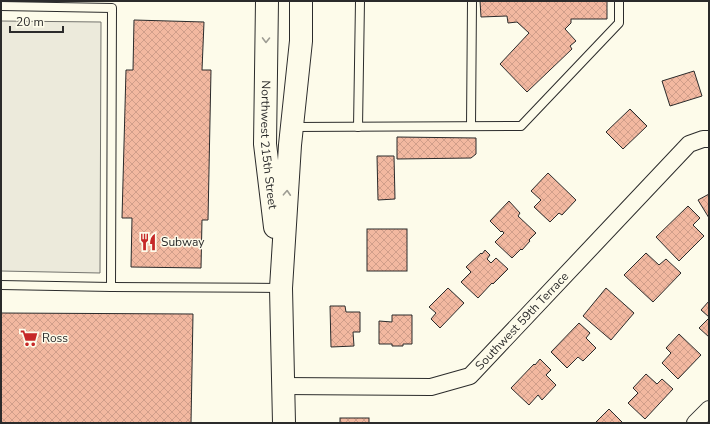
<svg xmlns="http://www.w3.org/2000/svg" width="710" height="424" viewBox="0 0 710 424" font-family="'Nunito Sans',sans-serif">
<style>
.parking{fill:#eceadb;stroke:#74746e}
.building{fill:url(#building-cross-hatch);stroke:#2b2b2b}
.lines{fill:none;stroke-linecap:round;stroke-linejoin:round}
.lane-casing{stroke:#2b2b2b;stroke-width:10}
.street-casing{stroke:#2b2b2b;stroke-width:18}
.secondary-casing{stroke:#2b2b2b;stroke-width:24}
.lane{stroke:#fdfbea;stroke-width:8}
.street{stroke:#fdfbea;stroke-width:16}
.secondary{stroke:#fdfbea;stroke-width:22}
.oneway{stroke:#9e9d94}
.labels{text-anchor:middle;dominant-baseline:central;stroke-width:3;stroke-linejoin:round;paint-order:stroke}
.street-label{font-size:12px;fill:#2b2b2b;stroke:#fdfbea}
.poi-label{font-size:12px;fill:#2b2b2b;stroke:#fdfbea;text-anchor:start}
</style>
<defs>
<pattern id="building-cross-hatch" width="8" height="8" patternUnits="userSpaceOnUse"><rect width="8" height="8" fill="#f2b8a0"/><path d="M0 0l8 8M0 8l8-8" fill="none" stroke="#d09e8a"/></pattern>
</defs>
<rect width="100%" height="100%" fill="#fdfbea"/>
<path class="parking" d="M 1,21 L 101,22 L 100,273 L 1,271 Z"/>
<g class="building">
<path d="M 480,1 L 607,1 L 607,19 L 571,19 L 571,23 L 565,29 L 576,41 L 570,46 L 572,49 L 527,92 L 500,64 L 529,33 L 517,22 L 508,23 L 507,16 L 481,17 Z"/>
<path d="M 134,20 L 204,22 L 202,70 L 211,70 L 208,220 L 202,220 L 201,268 L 131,267 L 132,218 L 122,218 L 126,70 L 133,70 Z"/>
<path d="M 694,71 L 702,96 L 670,106 L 662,81 Z"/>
<path d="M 630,109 L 647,126 L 623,149 L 606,132 Z"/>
<path d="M 397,137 L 476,138 L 476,154 L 471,158 L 397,159 Z"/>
<path d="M 377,156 L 394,156 L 395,199 L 378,200 Z"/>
<path d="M 548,173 L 576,200 L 562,215 L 559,213 L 550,222 L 534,207 L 541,200 L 531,191 Z"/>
<path d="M 709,194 L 709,218 L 698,200 Z"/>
<path d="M 509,201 L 520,213 L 518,216 L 536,233 L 529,240 L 530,241 L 522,250 L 521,249 L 512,258 L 495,242 L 504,233 L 502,231 L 501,232 L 490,221 Z"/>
<path d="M 688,206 L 700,218 L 693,225 L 704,236 L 679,261 L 656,237 Z"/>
<rect x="367" y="229" width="40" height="42"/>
<path d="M 485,250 L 490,255 L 487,259 L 491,263 L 496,258 L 508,269 L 493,284 L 492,283 L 478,298 L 461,282 L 471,272 L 466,267 L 481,253 L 482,254 Z"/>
<path d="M 646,253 L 659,265 L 666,259 L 681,273 L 653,302 L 624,275 Z"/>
<path d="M 448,288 L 464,303 L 440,328 L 431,319 L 436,313 L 429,307 Z"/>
<path d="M 606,288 L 634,313 L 611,340 L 583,316 Z"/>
<path d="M 709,301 L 709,317 L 701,310 Z"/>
<path d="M 330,306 L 345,306 L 346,312 L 360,312 L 360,332 L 353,332 L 354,346 L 331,347 Z"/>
<path d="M 1,313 L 193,314 L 191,423 L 1,423 Z"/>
<path d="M 392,315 L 412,315 L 412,344 L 403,344 L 403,346 L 392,346 L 392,344 L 379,344 L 379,321 L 392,322 Z"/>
<path d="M 709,318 L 709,337 L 699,328 Z"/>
<path d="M 579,323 L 590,333 L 586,338 L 596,348 L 583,361 L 578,357 L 567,368 L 551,352 Z"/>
<path d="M 679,334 L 701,355 L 678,379 L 662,363 L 671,353 L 666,348 Z"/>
<path d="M 540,359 L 551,370 L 546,375 L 556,385 L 542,400 L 538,395 L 529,405 L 511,388 L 534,364 L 535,365 Z"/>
<path d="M 646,374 L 657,384 L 662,379 L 673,389 L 645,419 L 628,403 L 638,393 L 633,388 Z"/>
<path d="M 609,409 L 623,423 L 595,423 Z"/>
<rect x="340" y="418" width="29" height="5"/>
</g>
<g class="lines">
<g class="lane-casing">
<g id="lane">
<path d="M 1,6 L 112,8 L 111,287"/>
<path d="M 471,126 L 472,1"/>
<path d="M 293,127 L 521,126 L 619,23 L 619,1"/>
<path d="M 358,127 L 360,1"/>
<path d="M 1,285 L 111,287 L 281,288"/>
</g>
</g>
<g class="street-casing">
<g id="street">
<path id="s1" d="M 283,386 L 431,387 L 470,376 L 689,144 L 703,139 L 709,139"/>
<path d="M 695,423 L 709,409"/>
</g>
</g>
<g class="secondary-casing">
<g id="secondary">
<path id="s2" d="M 267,1 L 265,144 L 275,227"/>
<path d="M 284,423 L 281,288 L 290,145 L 301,41 L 301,1"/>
</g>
</g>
<use href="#lane" class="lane"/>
<use href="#street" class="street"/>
<use href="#secondary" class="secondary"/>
</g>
<defs><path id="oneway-chevron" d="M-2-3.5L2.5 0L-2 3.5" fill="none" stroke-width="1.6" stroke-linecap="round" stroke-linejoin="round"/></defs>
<g class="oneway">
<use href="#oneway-chevron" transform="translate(266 40) rotate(91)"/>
<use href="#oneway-chevron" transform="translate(287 193) rotate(-87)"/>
</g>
<defs>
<g id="restaurant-bare" transform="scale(1.38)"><path d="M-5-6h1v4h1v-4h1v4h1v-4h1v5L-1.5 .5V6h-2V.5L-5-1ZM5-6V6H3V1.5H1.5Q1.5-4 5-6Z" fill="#c62828" stroke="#fdfbea" stroke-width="2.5" paint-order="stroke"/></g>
<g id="supermarket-bare" transform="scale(1.38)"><path d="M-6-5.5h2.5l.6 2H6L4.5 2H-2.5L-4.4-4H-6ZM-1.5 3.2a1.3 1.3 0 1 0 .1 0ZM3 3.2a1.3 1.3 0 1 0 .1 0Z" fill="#c62828" stroke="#fdfbea" stroke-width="2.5" paint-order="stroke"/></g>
</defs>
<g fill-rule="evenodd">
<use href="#restaurant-bare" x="148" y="242"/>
<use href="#supermarket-bare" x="29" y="338"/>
</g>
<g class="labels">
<g class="street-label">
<text stroke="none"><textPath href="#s2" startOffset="144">Northwest 215th Street</textPath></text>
<text stroke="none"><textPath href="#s1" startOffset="264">Southwest 59th Terrace</textPath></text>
</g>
<g class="poi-label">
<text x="161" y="242">Subway</text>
<text x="42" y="338">Ross</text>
</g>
</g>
<rect width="710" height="424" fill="none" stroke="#2b2b2b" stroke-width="4"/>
<path d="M10 26v6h53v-6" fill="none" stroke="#2b2b2b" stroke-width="2"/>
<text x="16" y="26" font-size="12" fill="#2b2b2b" stroke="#fdfbea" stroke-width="3" paint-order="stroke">20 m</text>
</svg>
